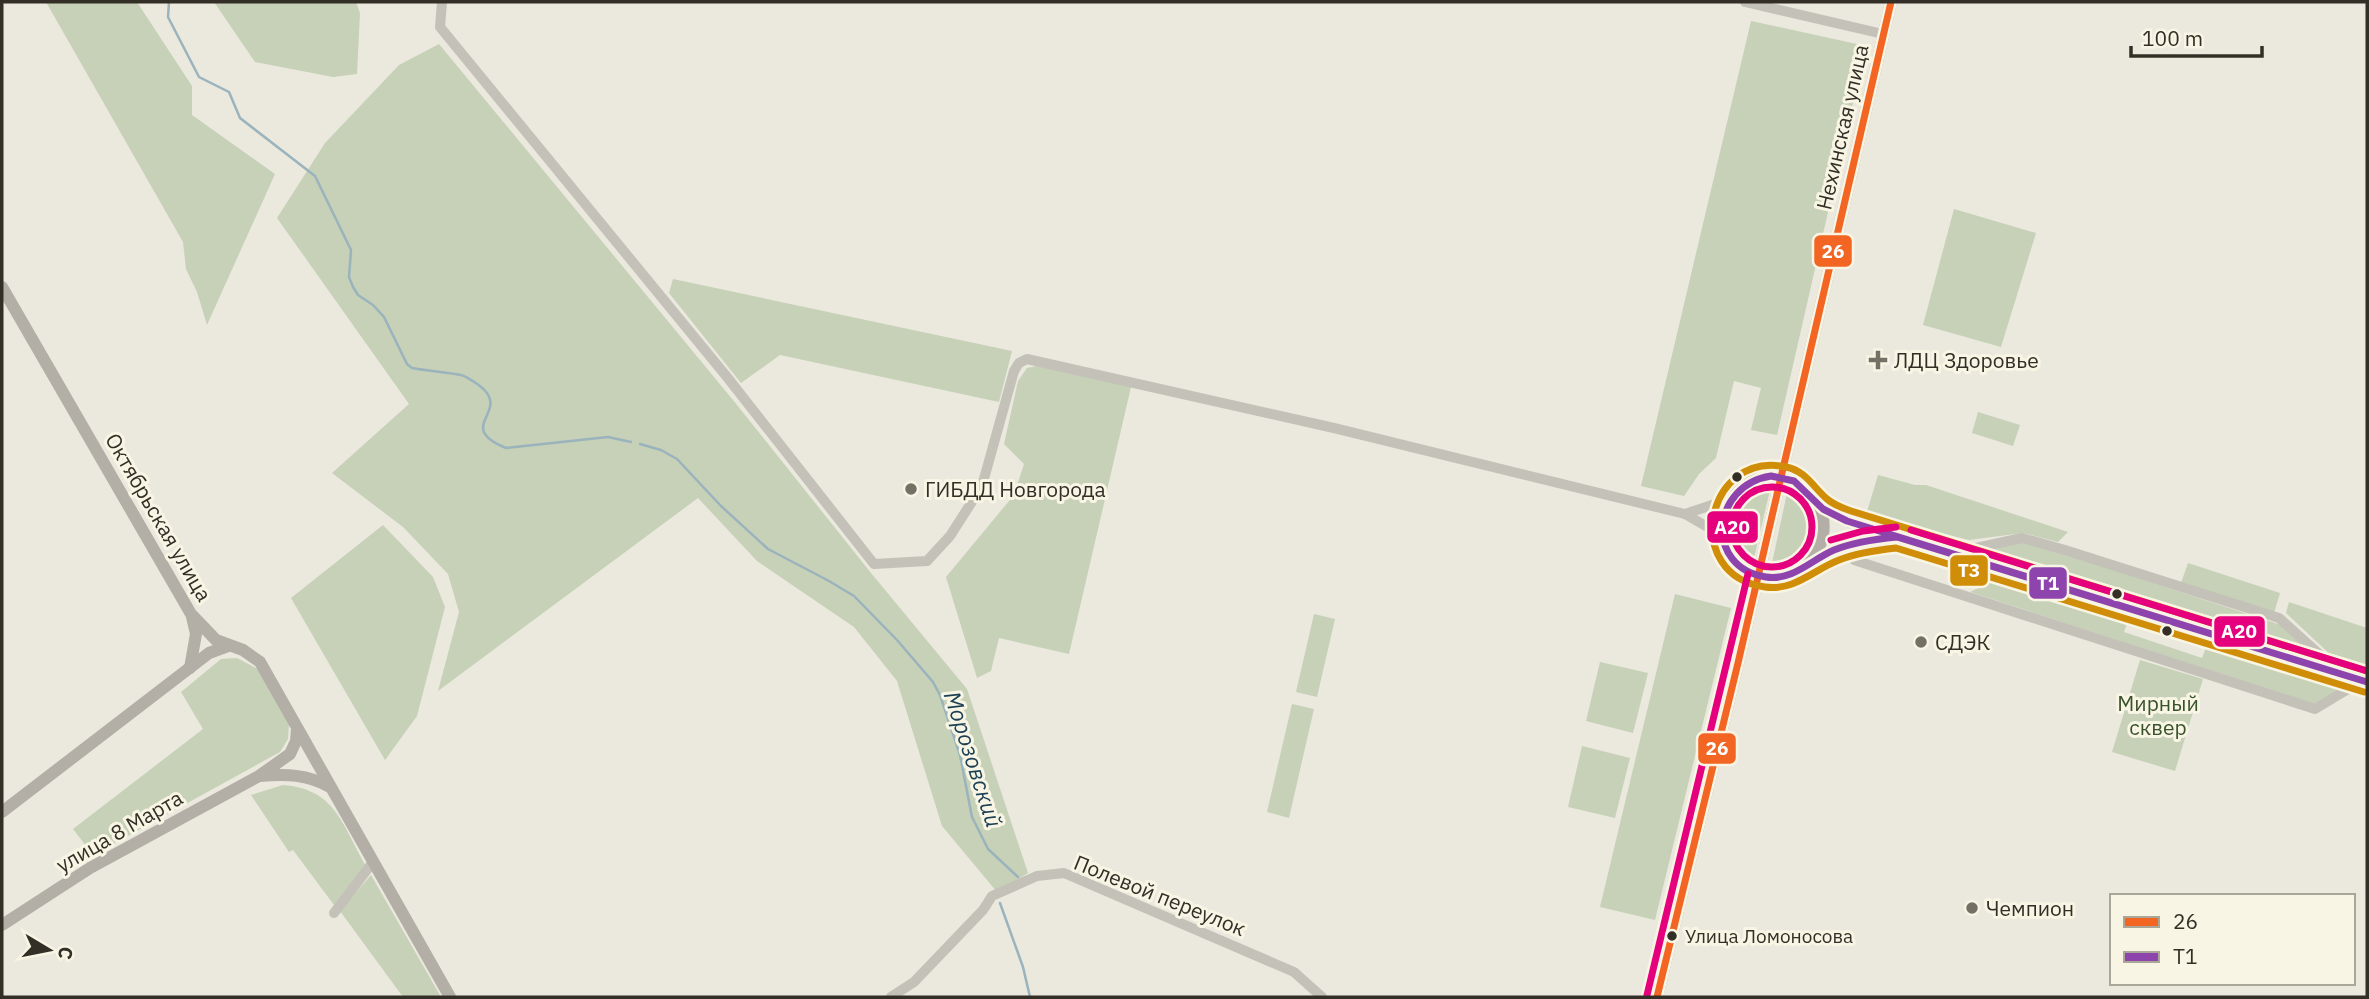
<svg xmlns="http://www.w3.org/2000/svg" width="2369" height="999" viewBox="0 0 2369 999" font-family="'IBM Plex Sans',sans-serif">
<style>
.green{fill:#c6d1b8}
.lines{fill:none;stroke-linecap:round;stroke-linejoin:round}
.stream{stroke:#9ab3bc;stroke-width:2.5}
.minor{stroke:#c4c1b8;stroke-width:10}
.major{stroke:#b3afa7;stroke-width:12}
.bus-1-casing{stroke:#f9f5e4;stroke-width:12}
.bus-2-casing{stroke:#f9f5e4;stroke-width:12}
.bus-3-casing{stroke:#f9f5e4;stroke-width:12}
.bus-4-casing{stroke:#f9f5e4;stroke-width:12}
.bus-1{stroke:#f26522;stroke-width:7}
.bus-2{stroke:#8e44ad;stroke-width:7}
.bus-3{stroke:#d08e08;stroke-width:7}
.bus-4{stroke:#e5007d;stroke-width:7}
.poi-dot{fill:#747066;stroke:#f9f5e4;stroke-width:2.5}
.bus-dot{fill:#342f26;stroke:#f9f5e4;stroke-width:2.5}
.labels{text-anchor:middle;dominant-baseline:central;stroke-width:6;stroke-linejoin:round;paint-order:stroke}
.bus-label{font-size:19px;fill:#342f26;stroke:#f9f5e4;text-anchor:start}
.street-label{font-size:21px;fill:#342f26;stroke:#f9f5e4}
.poi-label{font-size:21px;fill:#342f26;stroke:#f9f5e4;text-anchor:start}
.park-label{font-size:21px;fill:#38522a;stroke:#f9f5e4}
.water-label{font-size:23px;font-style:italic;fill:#1c4155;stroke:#f9f5e4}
.line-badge{stroke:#f9f5e4;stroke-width:2.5}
.badge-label{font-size:19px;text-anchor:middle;font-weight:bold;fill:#fff}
</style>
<rect width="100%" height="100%" fill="#ebe8de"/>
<g class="green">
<path d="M 46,2 L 137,2 L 192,86 L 192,115 L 275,174 L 207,325 L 197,292 L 186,269 L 183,242 Z"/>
<path d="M 214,2 L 356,2 L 360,13 L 357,74 L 333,77 L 255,62 Z"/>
<path d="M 1751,21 L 1866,46 L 1777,435 L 1751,430 L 1761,388 L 1734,381 L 1716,458 L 1699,474 L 1684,496 L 1641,486 Z"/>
<path d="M 439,44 L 733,400 L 871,573 L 967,689 L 1028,873 L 997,892 L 942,826 L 897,681 L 854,627 L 757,561 L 698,498 L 438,691 L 459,612 L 448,574 L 403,527 L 332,473 L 409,404 L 277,218 L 325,143 L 399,65 Z"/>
<path d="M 1954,209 L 2036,233 L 2001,347 L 1923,325 Z"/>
<path d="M 673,279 L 1012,351 L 999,402 L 780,355 L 741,383 L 669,293 Z"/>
<path d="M 1037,366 L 1131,387 L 1069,654 L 999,638 L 991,671 L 977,678 L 946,577 L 1014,495 L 1024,464 L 1004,444 L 1018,381 L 1027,368 Z"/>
<path d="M 1978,412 L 2020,425 L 2013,446 L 1972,433 Z"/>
<path d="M 1878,475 L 1915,485 L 1926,485 L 2068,532 L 2058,542 L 2023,533 L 1969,540 L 1866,515 Z"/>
<path d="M 1770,490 L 1754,558 C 1717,538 1730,493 1770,490 Z"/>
<path d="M 1787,493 C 1829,508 1818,567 1772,563 Z"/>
<path d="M 383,525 L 433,577 L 445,607 L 417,716 L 385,760 L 291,598 Z"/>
<path d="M 2025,541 L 2281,625 L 2319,658 L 1976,554 Z"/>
<path d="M 2188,563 L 2280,593 L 2274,613 L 2181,583 Z"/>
<path d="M 1999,578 L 2128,621 L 2124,632 L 2202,658 L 2207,645 L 2341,689 L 2314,704 L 1970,592 Z"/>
<path d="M 1675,594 L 1731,608 L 1655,920 L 1600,907 Z"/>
<path d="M 2289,602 L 2367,628 L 2367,668 L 2333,657 L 2286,613 Z"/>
<path d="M 1314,614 L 1335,619 L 1317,697 L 1296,692 Z"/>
<path d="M 237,658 L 258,669 L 289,724 L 288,739 L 280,752 L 93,855 L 73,829 L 203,729 L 181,692 L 221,659 Z"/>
<path d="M 2140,660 L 2203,679 L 2175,771 L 2112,752 Z"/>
<path d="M 1600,662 L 1648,673 L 1633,733 L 1586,721 Z"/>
<path d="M 1292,704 L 1314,709 L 1289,818 L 1267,812 Z"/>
<path d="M 1582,746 L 1630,758 L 1615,818 L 1568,807 Z"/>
<path d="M 283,785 C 336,789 342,825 366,866 L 334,905 L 293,850 L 289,852 L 251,795 Z"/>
<path d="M 371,875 L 441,997 L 403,997 L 340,911 Z"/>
</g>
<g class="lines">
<g class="stream">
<path d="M 169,2 L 168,17 L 199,77 L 229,92 L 240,118 L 315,176 L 351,250 L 349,277 L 353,287 L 358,295 L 373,305 L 384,317 L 407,364 L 412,368 C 428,371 445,372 461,375 C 468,377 474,382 480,386 C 513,412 453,426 506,448 L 608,437 L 631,442"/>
<path d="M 640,444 L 661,450 L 677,459 L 721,506 L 768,549 L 829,581 L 854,596 L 897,640 L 933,682 L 940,695 L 960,755 L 972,817 L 988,849 L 1018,877"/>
<path d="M 1000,903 L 1023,967 L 1030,997"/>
</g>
<g class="minor">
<path d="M 442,2 L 440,27 L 727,377 L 874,564 L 927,561 L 950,536 L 982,486 L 1014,371 L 1019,363 L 1027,359 L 1334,428 L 1685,514 L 1723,536"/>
<path d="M 1745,2 L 1883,34"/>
<path d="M 1685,514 L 1730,499"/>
<path d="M 1851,544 L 1854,560 L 2315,709 L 2363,680"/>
<path d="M 1953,553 L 2022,538 L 2065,550 L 2279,618 L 2339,672"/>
<path d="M 334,913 L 373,862"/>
<path d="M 891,997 L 914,982 L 983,910 L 992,896 L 1037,876 L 1064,873 L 1294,972 L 1322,997"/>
</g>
<g class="major">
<path d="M 2,287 L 191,614 L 216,640 L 243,650 L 260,662 L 450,997"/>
<path d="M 1819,506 L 1852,523 L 2367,682"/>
<path d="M 1808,564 C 1864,498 1754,436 1725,508 C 1720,523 1721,541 1730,554 C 1743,574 1769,583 1791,574 C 1806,568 1818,557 1833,551 C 1851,543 1870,540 1890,538"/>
<path d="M 190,668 L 196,634 L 192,617"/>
<path d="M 260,776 C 286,774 307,774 330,787"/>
<path d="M 2,812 L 209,653 L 228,646"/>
<path d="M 2,925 L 90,868 L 259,776 L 290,754 L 296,741 L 297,729"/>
<path d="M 1657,997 L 1738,663 L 1891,2"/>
</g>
<g class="bus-1-casing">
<path id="bus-1" d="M 1657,997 L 1738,663 L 1891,2"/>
</g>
<g class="bus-2-casing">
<path id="bus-2" d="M 1771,476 L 1794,481 L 1823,509 L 1847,521 L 2367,682 L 1897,537 C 1876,539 1854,542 1834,550 C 1811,560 1793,581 1766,577 C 1704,568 1711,485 1771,476 Z"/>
</g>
<g class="bus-3-casing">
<path id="bus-3" d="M 2364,692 L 1896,548 C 1877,550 1857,553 1839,560 C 1813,570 1795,591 1765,587 C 1681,576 1705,450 1786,467 C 1806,471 1813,487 1827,499 C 1834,505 1842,508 1851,511 L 2367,671"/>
</g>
<g class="bus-4-casing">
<g id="bus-4">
<circle cx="1772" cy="527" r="40"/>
<path d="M 1911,530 L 2367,671"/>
<path d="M 1831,540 L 1863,531 L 1896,527"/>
<path d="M 1647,995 L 1748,574"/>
</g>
</g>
<use href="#bus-1" class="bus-1"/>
<use href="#bus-2" class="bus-2"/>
<use href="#bus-3" class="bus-3"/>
<use href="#bus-4" class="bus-4"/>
</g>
<g class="poi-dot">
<path d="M1874.5 349.5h7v7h7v7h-7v7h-7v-7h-7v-7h7z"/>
<circle cx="911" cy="489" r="7"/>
<circle cx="1921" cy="642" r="7"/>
<circle cx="1972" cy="908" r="7"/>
</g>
<g class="bus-dot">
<circle cx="1737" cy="477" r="6"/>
<circle cx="2117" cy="594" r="6"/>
<circle cx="2167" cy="631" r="6"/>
<circle cx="1672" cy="936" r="6"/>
</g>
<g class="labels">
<g class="bus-label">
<text x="1685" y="936">Улица Ломоносова</text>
</g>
<g class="street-label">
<text transform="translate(1842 127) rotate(-77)">Нехинская улица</text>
<text transform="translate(159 517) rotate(60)">Октябрьская улица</text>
<text transform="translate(119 831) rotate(-30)">улица 8 Марта</text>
<text transform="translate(1160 895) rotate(22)">Полевой переулок</text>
</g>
<g class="poi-label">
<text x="1894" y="360">ЛДЦ Здоровье</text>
<text x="925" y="489">ГИБДД Новгорода</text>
<text x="1935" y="642">СДЭК</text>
<text x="1986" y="908">Чемпион</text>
</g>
<g class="park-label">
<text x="2158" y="703">Мирный<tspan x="2158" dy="24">сквер</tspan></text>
</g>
<g class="water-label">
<text transform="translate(974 759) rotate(72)">Морозовский</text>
</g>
</g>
<g class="line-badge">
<rect x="1813" y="234" width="40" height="34" rx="7" fill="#f26522"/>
<rect x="1706" y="510" width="53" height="34" rx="7" fill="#e5007d"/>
<rect x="1949" y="554" width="40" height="33" rx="7" fill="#d08e08"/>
<rect x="2028" y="566" width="40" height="34" rx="7" fill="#8e44ad"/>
<rect x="2213" y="615" width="53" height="33" rx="7" fill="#e5007d"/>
<rect x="1697" y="732" width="40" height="33" rx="7" fill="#f26522"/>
</g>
<g class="badge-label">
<text x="1833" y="258">26</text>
<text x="1732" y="534">А20</text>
<text x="1969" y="577">Т3</text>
<text x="2048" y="590">Т1</text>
<text x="2239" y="638">А20</text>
<text x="1717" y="755">26</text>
</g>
<rect width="2369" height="999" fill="none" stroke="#342f26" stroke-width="7"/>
<rect x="2110" y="894" width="245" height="91" fill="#f9f5e4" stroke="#aaa698" stroke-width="2"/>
<rect x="2124" y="917" width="35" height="10" fill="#f26522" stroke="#aaa698" stroke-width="2"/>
<text x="2173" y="929" font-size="21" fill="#342f26">26</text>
<rect x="2124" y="952" width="35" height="10" fill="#8e44ad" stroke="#aaa698" stroke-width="2"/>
<text x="2173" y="964" font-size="21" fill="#342f26">Т1</text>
<g transform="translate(49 950) rotate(100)" stroke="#f9f5e4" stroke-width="5" paint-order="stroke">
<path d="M0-5L12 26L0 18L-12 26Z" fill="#342f26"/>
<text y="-10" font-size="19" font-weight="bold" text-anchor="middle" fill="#342f26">С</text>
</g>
<path d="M2131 46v10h131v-10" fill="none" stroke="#342f26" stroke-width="3.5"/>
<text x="2142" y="46" font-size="21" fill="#342f26" stroke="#f9f5e4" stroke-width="5" paint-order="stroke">100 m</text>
</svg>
